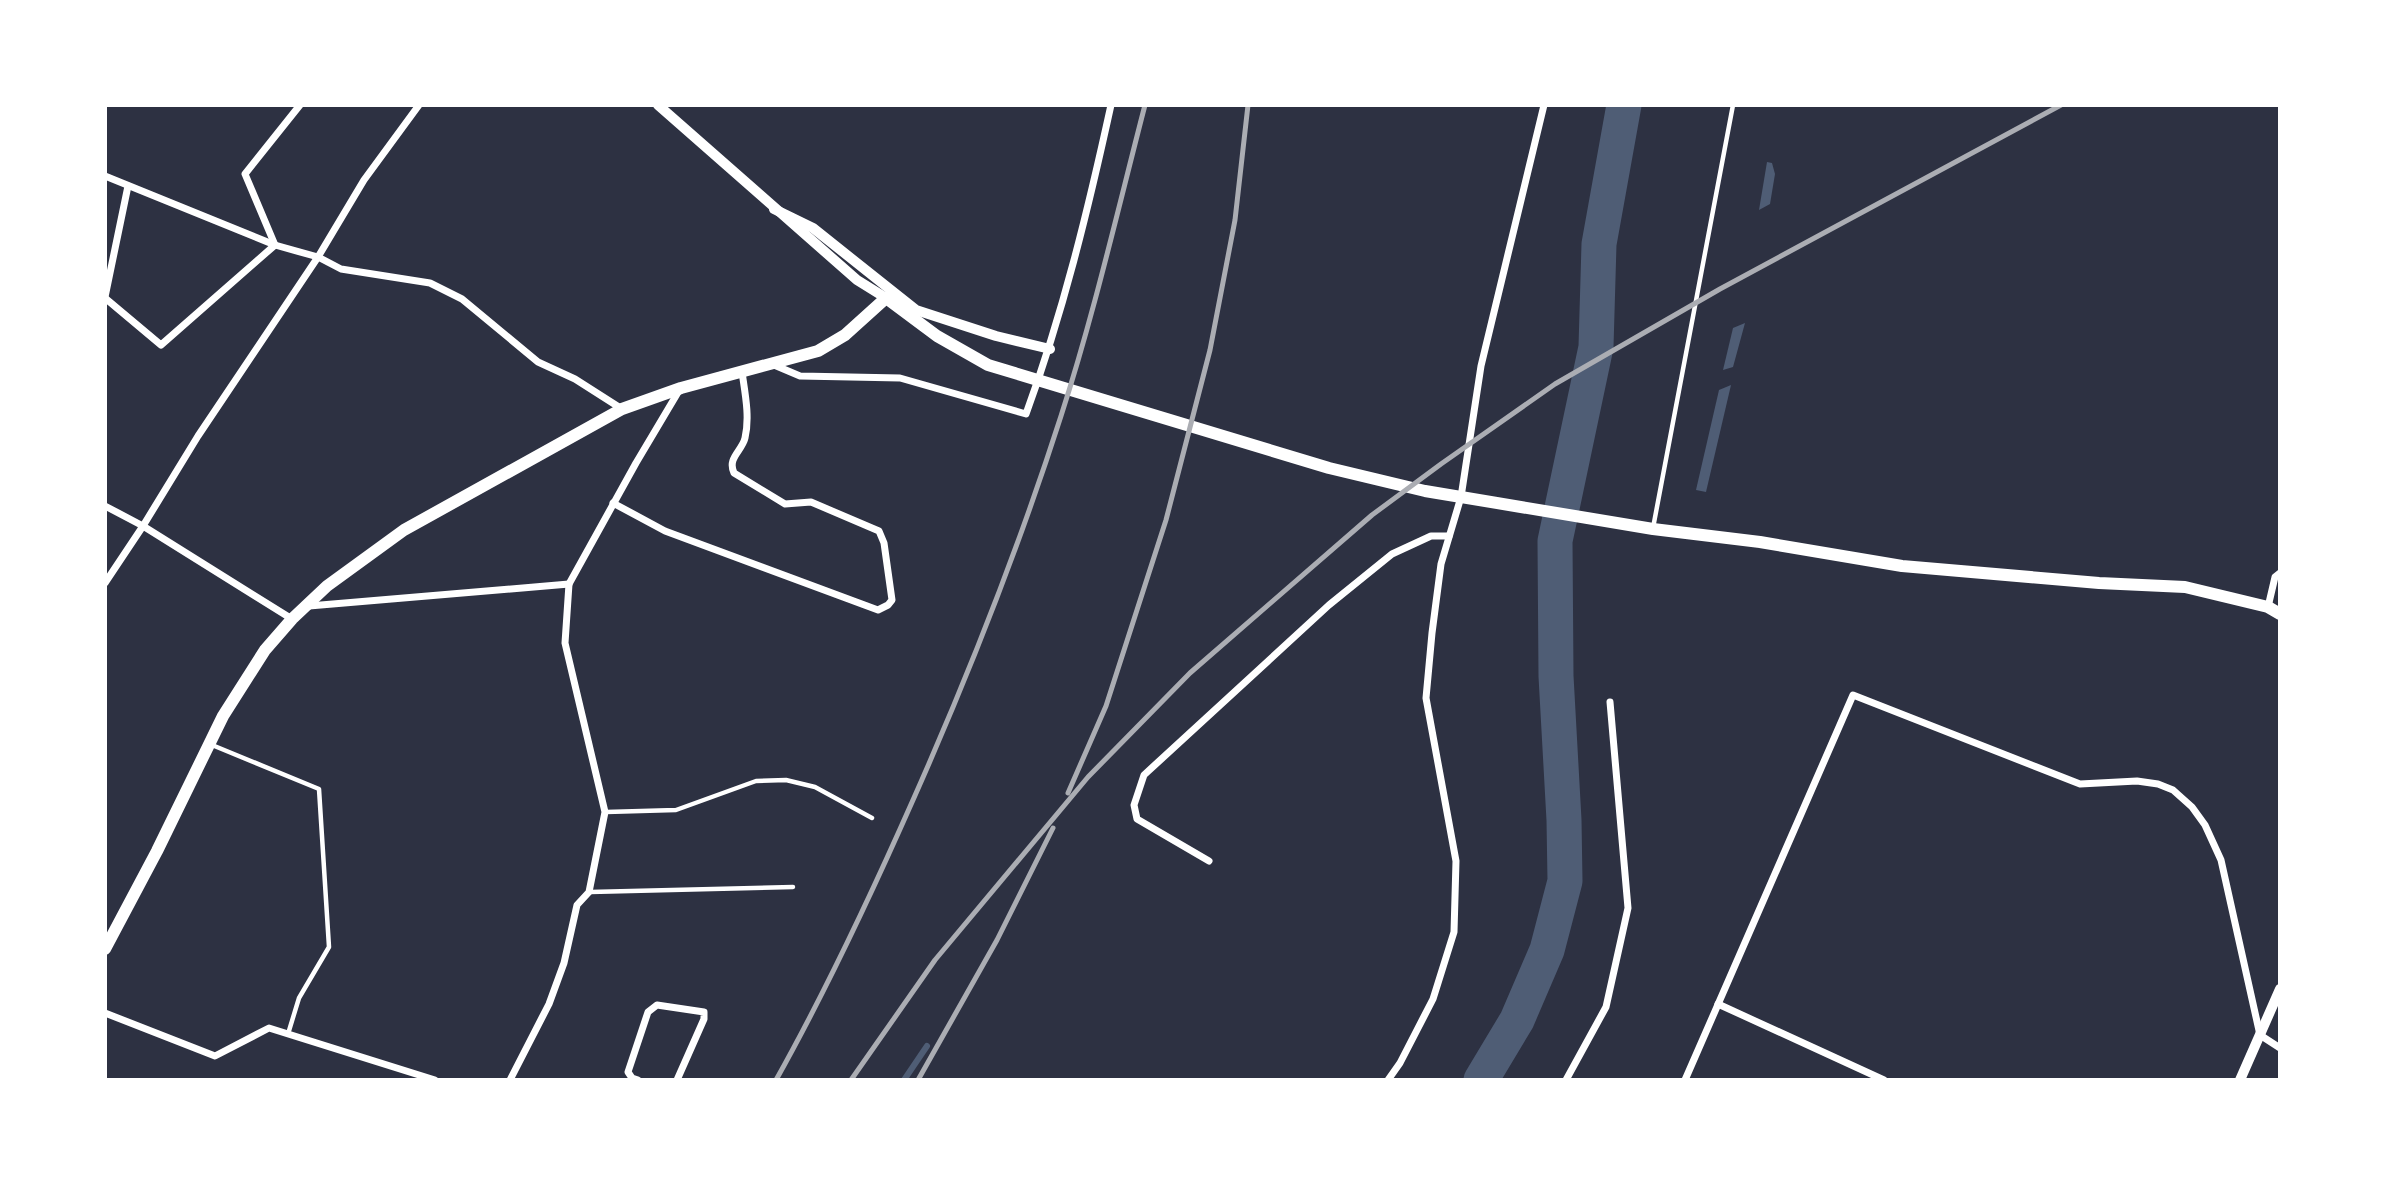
<svg xmlns="http://www.w3.org/2000/svg" width="2385" height="1185" font-family="'Times New Roman',serif">
  <style>
    .water { fill: #4f5d75 }
    .lines { fill: none; stroke-linecap: round; stroke-linejoin: round }
    .stream { stroke: #4f5d75; stroke-width: 6 }
    .river { stroke: #4f5d75; stroke-width: 35 }
    .service { stroke: #fff; stroke-width: 4.5 }
    .minor { stroke: #fff; stroke-width: 7 }
    .tertiary { stroke: #fff; stroke-width: 10 }
    .primary { stroke: #fff; stroke-width: 12 }
    .rail { stroke: #abadb3; stroke-width: 5 }
  </style>
  <rect width="100%" height="100%" fill="#2d3142"/>
  <!-- water -->
  <g class="water">
    <path d="M1767,162L1772,163L1775,174L1770,204L1759,210Z"/>
    <path d="M1745,323L1733,367L1723,370L1733,328Z"/>
    <path d="M1731,385L1706,492L1696,490L1719,390Z"/>
  </g>
  <g class="lines">
    <!-- stream -->
    <path class="stream" d="M904,1080L927,1046"/>
    <!-- river -->
    <path class="river" d="M1481,1080L1517,1020L1547,950L1565,881L1564,820L1556,676L1555,541L1596,347L1599,244L1624,105"/>
    <!-- service -->
    <g class="service">
      <path d="M1653,528L1733,105"/>
      <path d="M212,745L319,789L329,947L299,998L288,1034"/>
      <path d="M606,812L676,810L756,781L786,780L815,787L872,818"/>
      <path d="M590,892L793,887"/>
    </g>
    <!-- minor -->
    <g class="minor">
      <path d="M105,176L275,245L318,257L341,269L430,283L462,299L538,362L575,379L622,409"/>
      <path d="M105,297L128,186"/>
      <path d="M105,298L161,345L275,245L245,174L300,105"/>
      <path d="M774,365L800,376L900,378L1026,414C1063,313 1088,210 1111,105"/>
      <path d="M613,503L665,531L878,610L888,605L892,600L884,543L879,531L811,502L785,504L734,473C727,458 742,451 745,438C750,417 745,393 742,372"/>
      <path d="M105,506L143,526L292,619"/>
      <path d="M105,583L143,526L198,436L318,257L364,180L419,105"/>
      <path d="M309,606L569,584"/>
      <path d="M2268,607L2275,577L2280,573"/>
      <path d="M1209,861L1137,819L1134,805L1144,775L1329,605L1392,554L1431,536H1449"/>
      <path d="M1718,1004L1884,1080"/>
      <path d="M105,1013L215,1056L269,1028L435,1080"/>
      <path d="M510,1080L549,1004L564,963L577,905L589,892L605,812L565,643L569,584L636,463L680,389"/>
      <path d="M638,1080L632,1078L628,1072L648,1012L657,1005L704,1012V1019L677,1080"/>
      <path d="M1388,1080L1400,1063L1433,999L1454,932L1456,861L1426,698L1432,633L1441,564L1461,497L1481,366L1544,105"/>
      <path d="M1566,1080L1606,1007L1628,908L1610,702"/>
      <path d="M1685,1080L1853,695L2080,784L2137,781L2158,784L2173,790L2192,807L2205,825L2221,860L2260,1035L2280,1048"/>
    </g>
    <!-- tertiary -->
    <g class="tertiary">
      <path d="M658,105L857,280L886,298"/>
      <path d="M774,209L813,228L916,310L996,336L1050,349"/>
      <path d="M2240,1080L2280,989"/>
    </g>
    <!-- primary -->
    <path class="primary" d="M105,949L157,851L223,716L265,650L292,619L327,586L404,530L622,409L681,388L818,351L845,335L886,298L937,336L988,365L1329,468L1425,491L1653,529L1760,542L1902,566L2099,583L2185,587L2268,607L2280,614"/>
    <!-- rail -->
    <g class="rail">
      <path d="M1068,793L1106,706L1166,520L1210,350L1235,220L1248,105"/>
      <path d="M776,1080C827,989 871,895 913,800C969,674 1019,547 1061,416C1094,314 1118,209 1145,105"/>
      <path d="M851,1080L935,960L1088,777L1190,673L1372,515L1441,464L1555,384L1720,289L2061,105"/>
      <path d="M918,1080L997,940L1053,828"/>
    </g>
  </g>
  <!-- border -->
  <rect width="2385" height="1185" fill="none" stroke="#ffffff" stroke-width="214"/>
</svg>
